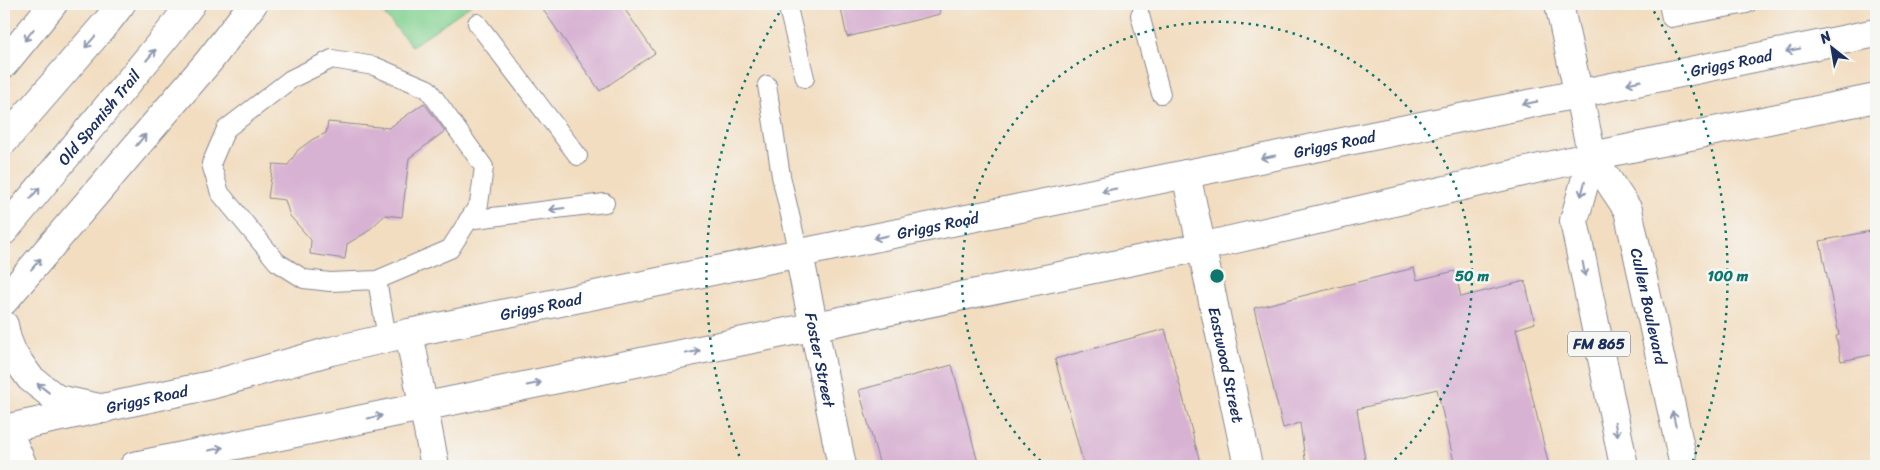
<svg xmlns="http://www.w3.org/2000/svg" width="1880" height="470" font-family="Sriracha,sans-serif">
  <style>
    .green { fill: #83d291; stroke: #4f8078 }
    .building { fill: #d8b2d3 }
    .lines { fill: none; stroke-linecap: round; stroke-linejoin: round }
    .lane-casing { stroke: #86868f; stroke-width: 20 }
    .street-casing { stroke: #86868f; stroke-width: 30 }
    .secondary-casing { stroke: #86868f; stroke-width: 30 }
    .primary-casing { stroke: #86868f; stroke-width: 30 }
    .lane { stroke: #fff; stroke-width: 18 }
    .street { stroke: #fff; stroke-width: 28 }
    .secondary { stroke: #fff; stroke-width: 28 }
    .primary { stroke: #fff; stroke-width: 28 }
    .oneway { stroke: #8d97ae }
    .ring { fill: none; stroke: #0f766e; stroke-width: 2.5; stroke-dasharray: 2.5 5 }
    .labels { text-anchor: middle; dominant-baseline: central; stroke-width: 5; stroke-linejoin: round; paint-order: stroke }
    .shield { fill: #f6f6f2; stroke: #5d6b8a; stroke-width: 1 }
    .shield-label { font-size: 15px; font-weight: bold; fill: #1b2f5e }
    .street-label { font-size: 16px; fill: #1b2f5e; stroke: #f6f6f2 }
    .centre { fill: #0f766e; stroke: #f6f6f2; stroke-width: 2.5 }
    .ring-label { font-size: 15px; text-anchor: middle; font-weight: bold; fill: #0f766e; stroke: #f6f6f2; stroke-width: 5; stroke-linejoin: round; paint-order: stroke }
  </style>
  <rect width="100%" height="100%" fill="#f6f6f2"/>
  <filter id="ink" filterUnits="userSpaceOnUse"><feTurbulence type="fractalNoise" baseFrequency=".02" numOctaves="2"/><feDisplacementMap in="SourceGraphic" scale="10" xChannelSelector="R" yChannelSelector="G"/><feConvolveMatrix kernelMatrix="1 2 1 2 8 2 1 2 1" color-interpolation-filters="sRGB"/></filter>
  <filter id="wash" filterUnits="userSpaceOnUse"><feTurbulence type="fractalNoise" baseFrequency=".0096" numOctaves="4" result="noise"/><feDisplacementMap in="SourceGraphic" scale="20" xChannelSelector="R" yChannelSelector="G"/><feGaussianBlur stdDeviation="1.12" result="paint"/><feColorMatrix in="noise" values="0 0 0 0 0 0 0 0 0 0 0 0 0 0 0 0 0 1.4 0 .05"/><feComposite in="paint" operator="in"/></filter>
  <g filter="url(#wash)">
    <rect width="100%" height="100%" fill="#f2ddc0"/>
    <!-- green -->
    <path class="green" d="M375,4H472L412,46Z"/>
    <g id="blocks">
      <!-- building -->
      <g class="building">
        <path d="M539,4H621L655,53L600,91Z"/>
        <path d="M840,4H939L940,14L847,37Z"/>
        <path d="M424,103L445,131L409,158L402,217L385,215L367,232L347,244L345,259L310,254L311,240L290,216L285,200L268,198L273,164L288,165L298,150L313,139L326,133L328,122L389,128Z"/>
        <path d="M1876,230V354L1841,361L1836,336L1839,335L1820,241Z"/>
        <path d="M1414,268L1417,280L1455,271L1461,297L1525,281L1535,323L1516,329L1549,466H1455L1437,389L1357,409L1366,466H1306L1300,423L1283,428L1254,308Z"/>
        <path d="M1165,329L1201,466H1084L1055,359Z"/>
        <path d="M952,365L979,466H880L859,390Z"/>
      </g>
    </g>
  </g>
  <g filter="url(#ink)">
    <use href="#blocks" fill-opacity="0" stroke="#86868f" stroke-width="1"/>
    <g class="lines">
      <!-- lane casing -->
      <g class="lane-casing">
        <g id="lane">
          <path d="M787,4L805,78"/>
          <path d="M1668,4L1671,18L1747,4"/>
          <path d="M1140,15L1161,94"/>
          <path d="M477,23L578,156"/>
          <path d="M767,85L781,176L799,254"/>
          <path d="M468,220L605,203"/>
          <path d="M377,280L330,282L304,279L277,262L220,193L211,164L226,129L291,79L332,59L374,66L428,89L484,167L479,204L450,249L377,280L387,338"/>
        </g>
      </g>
      <!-- street casing -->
      <g class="street-casing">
        <g id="street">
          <path id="s1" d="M1186,174L1248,466"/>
          <path id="s2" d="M799,254L842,466"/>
          <path d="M409,333L435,466"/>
          <path d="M7,429L23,466"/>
        </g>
      </g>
      <!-- secondary casing -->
      <g class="secondary-casing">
        <g id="secondary">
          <path id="s3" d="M4,429L211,385L331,351L409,333L1876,33"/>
          <path d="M134,466L1201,247L1592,156L1876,98"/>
        </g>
      </g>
      <!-- primary casing -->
      <g class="primary-casing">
        <g id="primary">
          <path id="s4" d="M1559,4L1592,156L1628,210L1684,466"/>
          <path d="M4,64L53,4"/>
          <path d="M4,141L107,22L121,4"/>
          <path d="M1592,156L1574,221L1624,466"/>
          <path id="s5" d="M4,231L169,33L191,4"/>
          <path d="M4,301L209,61L253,4"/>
          <path d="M4,325L7,339L13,354L30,378L57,399L104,409"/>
        </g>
      </g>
      <!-- lane -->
      <use href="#lane" class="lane"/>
      <!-- street -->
      <use href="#street" class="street"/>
      <!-- secondary -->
      <use href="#secondary" class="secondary"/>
      <!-- primary -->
      <use href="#primary" class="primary"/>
    </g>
    <!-- one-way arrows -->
    <defs><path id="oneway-shaft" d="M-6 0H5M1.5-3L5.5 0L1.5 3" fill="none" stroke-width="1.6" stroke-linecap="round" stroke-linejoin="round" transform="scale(1.25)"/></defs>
    <g class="oneway">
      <use href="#oneway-shaft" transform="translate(29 35) rotate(128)"/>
      <use href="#oneway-shaft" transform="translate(90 42) rotate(131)"/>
      <use href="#oneway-shaft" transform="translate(1793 50) rotate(169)"/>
      <use href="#oneway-shaft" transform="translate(151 55) rotate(-50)"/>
      <use href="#oneway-shaft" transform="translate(1634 82) rotate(169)"/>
      <use href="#oneway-shaft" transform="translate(1530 103) rotate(169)"/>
      <use href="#oneway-shaft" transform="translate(141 140) rotate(-50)"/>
      <use href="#oneway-shaft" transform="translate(1268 157) rotate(168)"/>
      <use href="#oneway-shaft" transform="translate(1583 189) rotate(105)"/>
      <use href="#oneway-shaft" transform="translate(1109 190) rotate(168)"/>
      <use href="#oneway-shaft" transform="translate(35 193) rotate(-50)"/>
      <use href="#oneway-shaft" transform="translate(557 209) rotate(173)"/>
      <use href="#oneway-shaft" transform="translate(881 237) rotate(168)"/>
      <use href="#oneway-shaft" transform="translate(36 264) rotate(-49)"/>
      <use href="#oneway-shaft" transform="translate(1584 269) rotate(79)"/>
      <use href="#oneway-shaft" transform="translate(693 352) rotate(-11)"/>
      <use href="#oneway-shaft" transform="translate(534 384) rotate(-11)"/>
      <use href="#oneway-shaft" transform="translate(43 388) rotate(-142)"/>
      <use href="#oneway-shaft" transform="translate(375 417) rotate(-12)"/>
      <use href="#oneway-shaft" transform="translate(1674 419) rotate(-103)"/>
      <use href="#oneway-shaft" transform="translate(1616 429) rotate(79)"/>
      <use href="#oneway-shaft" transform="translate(216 449) rotate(-12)"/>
    </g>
  </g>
  <!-- distance rings -->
  <g class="ring">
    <path d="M1046 466A255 255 0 1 1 1388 466"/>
    <path d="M742 463A511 511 0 0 1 784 5M1650 5A511 511 0 0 1 1692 463"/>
  </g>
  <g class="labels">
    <!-- shield labels -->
    <rect class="shield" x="1568" y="331.5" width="62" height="25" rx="4"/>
    <g class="shield-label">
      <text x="1599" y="344">FM 865</text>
    </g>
    <!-- street labels -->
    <g class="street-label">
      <text stroke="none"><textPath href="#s3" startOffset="1766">Griggs Road</textPath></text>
      <text stroke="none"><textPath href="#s5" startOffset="148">Old Spanish Trail</textPath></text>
      <text stroke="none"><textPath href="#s3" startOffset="1361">Griggs Road</textPath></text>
      <text stroke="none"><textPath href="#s3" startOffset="956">Griggs Road</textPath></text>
      <text stroke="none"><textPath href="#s3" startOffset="551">Griggs Road</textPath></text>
      <text stroke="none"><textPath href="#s4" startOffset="319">Cullen Boulevard</textPath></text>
      <text stroke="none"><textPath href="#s2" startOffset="108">Foster Street</textPath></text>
      <text stroke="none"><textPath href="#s1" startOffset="195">Eastwood Street</textPath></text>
      <text stroke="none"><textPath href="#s3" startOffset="146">Griggs Road</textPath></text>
    </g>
  </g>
  <circle cx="1217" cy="276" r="8" class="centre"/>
  <g class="ring-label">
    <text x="1472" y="281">50 m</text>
    <text x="1728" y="281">100 m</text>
  </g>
  <!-- margin -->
  <rect width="1880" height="470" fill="none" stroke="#f6f6f2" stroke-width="20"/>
  <!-- north arrow -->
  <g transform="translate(1832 48) rotate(329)" stroke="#f6f6f2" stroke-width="4" paint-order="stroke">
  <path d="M0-4L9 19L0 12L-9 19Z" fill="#1b2f5e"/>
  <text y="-8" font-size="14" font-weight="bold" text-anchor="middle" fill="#1b2f5e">N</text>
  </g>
</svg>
